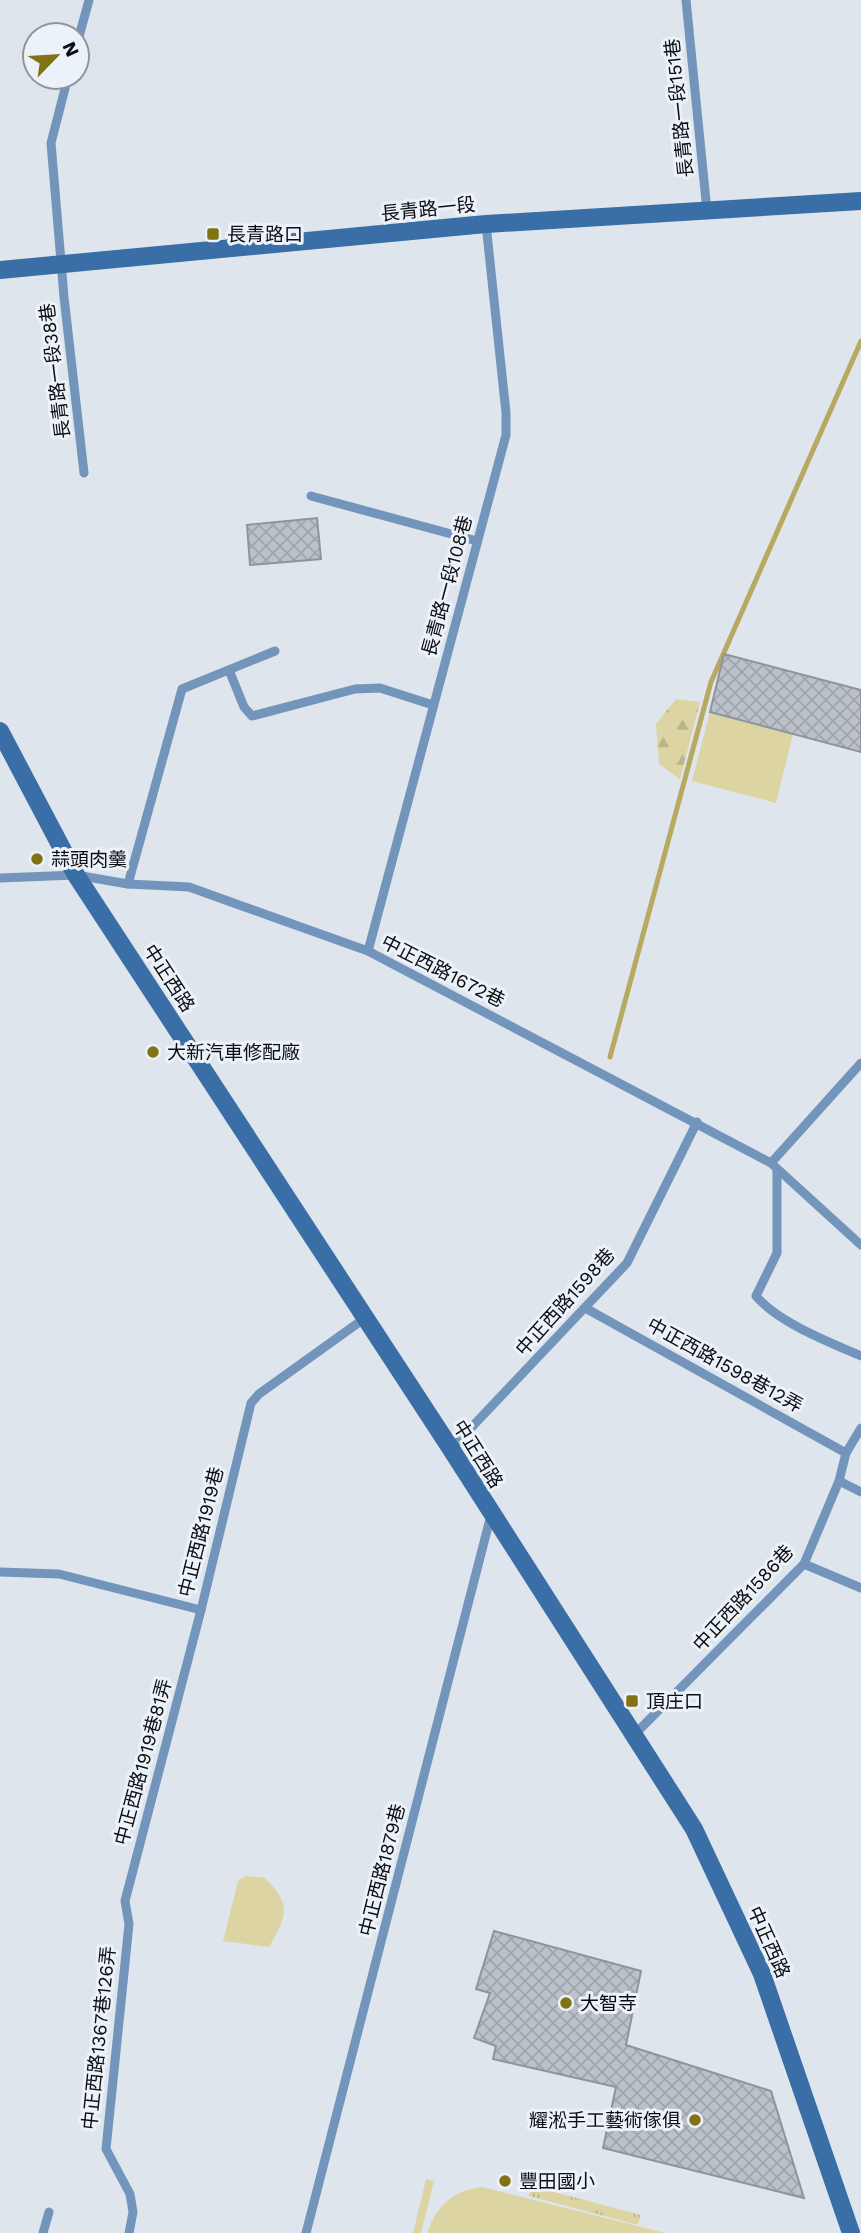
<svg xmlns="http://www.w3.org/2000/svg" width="861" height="2233" font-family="'Work Sans','Noto Sans TC',sans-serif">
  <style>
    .grass { fill: #dcd4a2 }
    .forest { fill: url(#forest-firs) }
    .park { fill: url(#park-tufts) }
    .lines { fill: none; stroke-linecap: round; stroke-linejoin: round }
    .stream { stroke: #b6aa61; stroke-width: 5 }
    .building { fill: url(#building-cross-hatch); stroke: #8e949b; stroke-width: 2 }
    .lane { stroke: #7395bc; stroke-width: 9 }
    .secondary { stroke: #3a6ea6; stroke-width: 18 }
    .poi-dot { fill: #817314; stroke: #ecf2fa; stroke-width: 2.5 }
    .labels { text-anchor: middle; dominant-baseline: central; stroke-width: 6; stroke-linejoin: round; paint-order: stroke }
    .street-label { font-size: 19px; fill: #0b0d10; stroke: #ecf2fa }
    .poi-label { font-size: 19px; fill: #0b0d10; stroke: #ecf2fa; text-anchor: start }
  </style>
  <defs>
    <pattern id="forest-firs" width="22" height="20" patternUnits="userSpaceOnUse" patternTransform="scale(1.75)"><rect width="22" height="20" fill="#dcd4a2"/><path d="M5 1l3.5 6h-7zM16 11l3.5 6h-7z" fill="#bbb58a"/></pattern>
    <pattern id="park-tufts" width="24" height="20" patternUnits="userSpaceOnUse" patternTransform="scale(1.75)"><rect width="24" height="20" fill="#dcd4a2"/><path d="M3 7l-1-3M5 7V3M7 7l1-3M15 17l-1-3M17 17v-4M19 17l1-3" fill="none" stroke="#bbb58a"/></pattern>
    <pattern id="building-cross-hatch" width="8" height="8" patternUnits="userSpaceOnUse" patternTransform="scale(1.75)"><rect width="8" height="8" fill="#bbc1c8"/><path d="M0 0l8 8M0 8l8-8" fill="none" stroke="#9fa5ab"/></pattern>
  </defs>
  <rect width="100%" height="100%" fill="#dfe5ec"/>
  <!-- grass -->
  <g class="grass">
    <path d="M710,712L793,734L776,803L692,781Z"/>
    <path d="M246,1876L265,1878C292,1905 287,1915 269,1947L223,1941L238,1881Z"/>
    <path d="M426,2179L434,2181L421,2233H413Z"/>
    <path d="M482,2187L665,2233H427C437,2205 452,2191 482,2187Z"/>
  </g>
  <!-- forest -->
  <path class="forest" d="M676,699L700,702L680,779L659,764L656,724Z"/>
  <!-- park -->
  <path class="park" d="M532,2186L641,2215L638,2225L529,2196Z"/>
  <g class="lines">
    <!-- stream -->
    <path class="stream" d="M610,1057L711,682L861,341"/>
  </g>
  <!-- building -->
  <g class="building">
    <path d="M317,518L321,559L250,565L247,525Z"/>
    <path d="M724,654L861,690V752L710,712Z"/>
    <path d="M494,1931L641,1971L626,2045L771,2091L804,2198L603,2148L616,2087L493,2059L496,2046L474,2038L490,1993L476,1989Z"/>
  </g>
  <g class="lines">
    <!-- lane -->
    <g class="lane">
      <path d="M686,0L707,211"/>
      <path d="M77,44L89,0"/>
      <path d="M68,77L51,143L64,297L84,473"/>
      <path d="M311,496L477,541"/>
      <path d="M229,670L244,707L252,716L355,689L380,688L433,705"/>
      <path d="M0,878L76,875L128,884L189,887L368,951L771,1163L861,1245"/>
      <path d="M128,884L182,689L275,651"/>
      <path d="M368,951L506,435V413L486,224"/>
      <path d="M771,1163L861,1063"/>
      <path d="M777,1169V1253L756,1296C779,1323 829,1342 861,1356"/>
      <path d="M587,1309L846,1453"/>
      <path d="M451,1449L627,1263L697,1122"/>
      <path d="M839,1481L861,1492"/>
      <path d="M804,1564L861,1588"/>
      <path d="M0,1572L59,1574L201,1610L251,1403L259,1394L365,1318"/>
      <path d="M635,1734L804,1564L839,1481L846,1453L861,1428"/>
      <path d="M43,2233L49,2212"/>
      <path d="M129,2233L133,2212L130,2194L106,2149L129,1924L125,1901L201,1610"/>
      <path d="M306,2233L491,1515"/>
    </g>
    <!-- secondary -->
    <g class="secondary">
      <path d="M0,270L486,224L861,201"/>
      <path d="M0,731L76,875L451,1449L694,1829L762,1974L851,2233"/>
    </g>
  </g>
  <!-- markers -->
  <g class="poi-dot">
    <rect x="206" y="227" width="14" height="14" rx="3.5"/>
    <circle cx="37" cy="859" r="7"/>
    <circle cx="153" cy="1052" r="7"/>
    <rect x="625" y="1694" width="14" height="14" rx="3.5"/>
    <circle cx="566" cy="2003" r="7"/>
    <circle cx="695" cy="2120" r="7"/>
    <circle cx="505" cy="2181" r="7"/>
  </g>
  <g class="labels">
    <!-- street labels -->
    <g class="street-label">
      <text transform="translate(679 108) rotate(-96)">長青路一段151巷</text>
      <text transform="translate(428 209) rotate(-6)">長青路一段</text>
      <text transform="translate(55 371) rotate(-97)">長青路一段38巷</text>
      <text transform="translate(447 586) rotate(-75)">長青路一段108巷</text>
      <text transform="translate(443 971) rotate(27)">中正西路1672巷</text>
      <text transform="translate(169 978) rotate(57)">中正西路</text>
      <text transform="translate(565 1302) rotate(-48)">中正西路1598巷</text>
      <text transform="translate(725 1365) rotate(29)">中正西路1598巷12弄</text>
      <text transform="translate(478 1454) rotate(58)">中正西路</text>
      <text transform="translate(201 1532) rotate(-76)">中正西路1919巷</text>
      <text transform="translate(743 1598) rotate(-47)">中正西路1586巷</text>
      <text transform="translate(143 1762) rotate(-75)">中正西路1919巷81弄</text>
      <text transform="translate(382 1870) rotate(-76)">中正西路1879巷</text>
      <text transform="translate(769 1942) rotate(66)">中正西路</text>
      <text transform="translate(99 2038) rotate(-84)">中正西路1367巷126弄</text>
    </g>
    <!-- poi labels -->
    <g class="poi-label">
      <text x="227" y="234">長青路口</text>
      <text x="51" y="859">蒜頭肉羹</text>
      <text x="167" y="1052">大新汽車修配廠</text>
      <text x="646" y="1701">頂庄口</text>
      <text x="580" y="2003">大智寺</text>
      <text x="681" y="2120" text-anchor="end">耀淞手工藝術傢俱</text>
      <text x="519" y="2181">豐田國小</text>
    </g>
  </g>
  <!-- north arrow -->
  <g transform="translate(56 56) rotate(65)"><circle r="33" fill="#ecf2fa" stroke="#92969c" stroke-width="2"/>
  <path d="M0-5L12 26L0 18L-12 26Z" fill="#817314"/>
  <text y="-10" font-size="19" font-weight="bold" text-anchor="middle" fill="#0b0d10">N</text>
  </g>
</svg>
